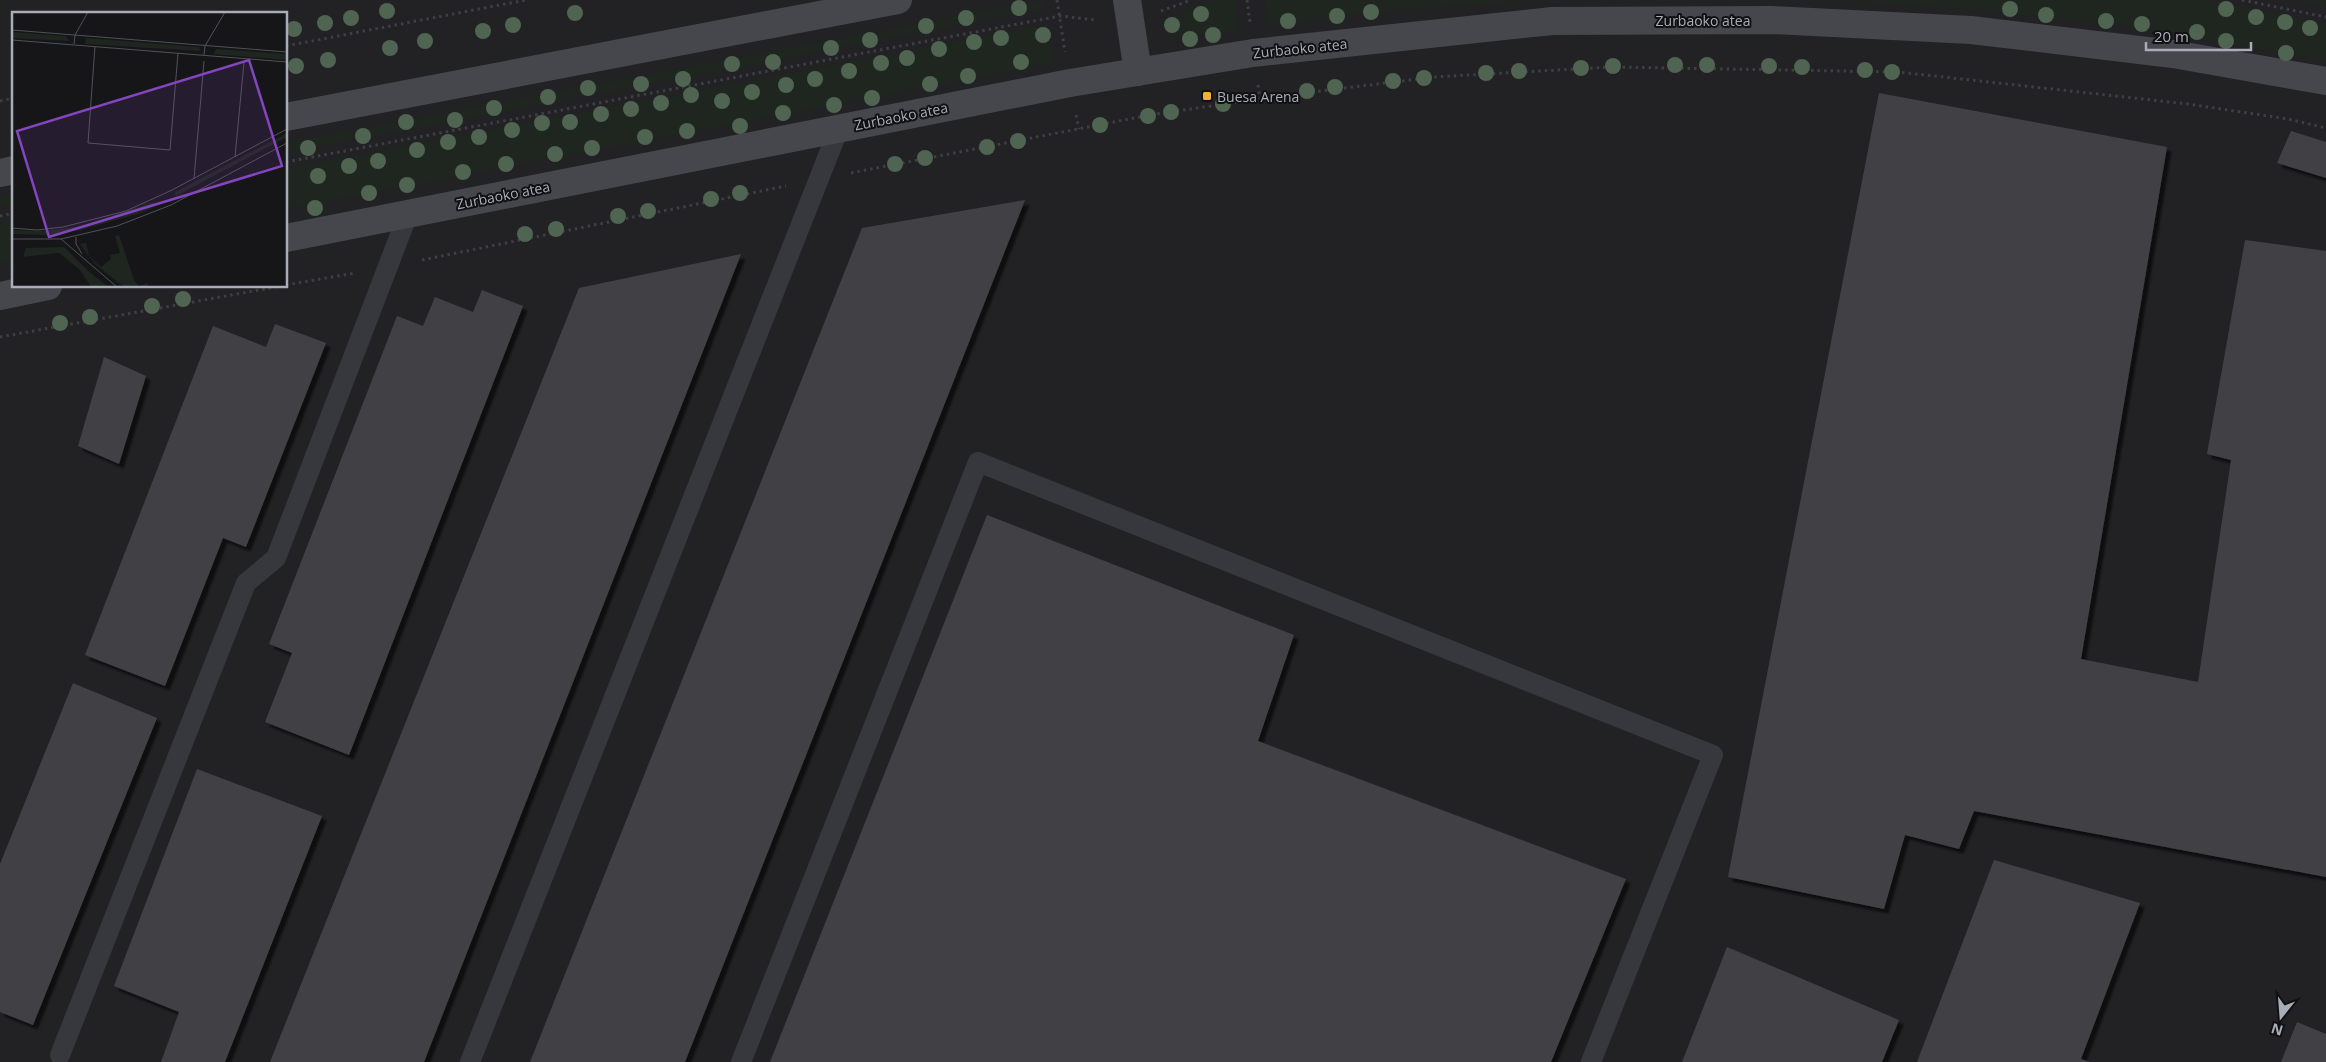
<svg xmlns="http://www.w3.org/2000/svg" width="2326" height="1062" font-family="'Open Sans',sans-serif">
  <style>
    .built { fill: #222225; fill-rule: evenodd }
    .green { fill: #1e261f }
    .building { fill: #404145; filter: url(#shadow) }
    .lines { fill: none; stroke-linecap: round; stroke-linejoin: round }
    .path { stroke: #3d3f44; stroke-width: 3; stroke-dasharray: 2.5 4; stroke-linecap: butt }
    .lane { stroke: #37383d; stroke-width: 20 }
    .secondary { stroke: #45474d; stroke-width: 28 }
    .tree { fill: #506452 }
    .poi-dot { fill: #f2b134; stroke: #111113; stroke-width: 2 }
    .labels { text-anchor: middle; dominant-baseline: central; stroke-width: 4; stroke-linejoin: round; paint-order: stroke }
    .street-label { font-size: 14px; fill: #a8adb8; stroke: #111113 }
    .poi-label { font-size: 14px; fill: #a8adb8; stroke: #111113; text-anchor: start }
    .inset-road { fill: none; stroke: #505258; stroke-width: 1 }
    .view { fill: #8446be; fill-opacity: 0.15; stroke: #8446be; stroke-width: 2.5 }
    .inset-edge { fill: none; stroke: #a8adb8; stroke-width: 2.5 }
  </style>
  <defs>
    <filter id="shadow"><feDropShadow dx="4.5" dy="4.5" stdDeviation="1" flood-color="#0009"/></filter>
  </defs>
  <rect width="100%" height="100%" fill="#161618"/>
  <!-- built -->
  <path class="built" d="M0,0H2326V1062H0ZM14,14H286V286H14Z"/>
  <!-- green -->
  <g class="green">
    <path d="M1043,0L1045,9L286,153V143Z"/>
    <path d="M1215,0H1235L1239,31L1185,38L1175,35L1162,21Z"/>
    <path d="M1265,0H1544L1379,11L1267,27Z"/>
    <path d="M1839,0H2208L2326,24V61L2118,25L1989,11Z"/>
    <path d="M2291,0H2325L2326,8Z"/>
    <path d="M1048,24L1054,63L286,209V169Z"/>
    <path d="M14,195V204L0,207V198Z"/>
    <path d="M14,220V261L0,264V223Z"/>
  </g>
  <!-- building -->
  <g class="building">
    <path d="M1879,93L2167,147L2081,659L2198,682L2231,460L2207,454L2245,240L2326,251V877L1974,811L1959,849L1905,835L1884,909L1728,877Z"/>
    <path d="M2291,131L2326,142V178L2277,163Z"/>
    <path d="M1025,200L685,1062H530L862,228Z"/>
    <path d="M741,254L424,1062H270L579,288Z"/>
    <path d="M482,290L523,306L349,755L265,722L292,653L269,644L397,316L423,326L435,297L473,312Z"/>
    <path d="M275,324L326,343L246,547L223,538L165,686L85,655L213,326L266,347Z"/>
    <path d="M104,357L146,376L119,464L78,446Z"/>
    <path d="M987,515L1294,635L1258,741L1626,879L1551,1062H770Z"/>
    <path d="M73,683L157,718L33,1025L0,1012V864Z"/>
    <path d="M197,769L322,816L225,1062H161L179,1012L114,986Z"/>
    <path d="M1994,860L2140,903L2081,1059L2090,1062H1917Z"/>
    <path d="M1727,947L1899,1020L1882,1062H1682Z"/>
    <path d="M2297,1022L2326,1034V1062H2281Z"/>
  </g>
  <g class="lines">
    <!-- path -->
    <g class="path">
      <path d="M1057,0L1065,52"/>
      <path d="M1247,0L1250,22"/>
      <path d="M2242,0L2326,17"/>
      <path d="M1161,11L1191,0"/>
      <path d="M286,46L526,0"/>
      <path d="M1258,85L1260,99"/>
      <path d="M0,101L14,98"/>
      <path d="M1076,115L1079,129"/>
      <path d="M286,162L1060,16L1097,20"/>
      <path d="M851,173L1155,114L1297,94L1434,77L1611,67L1898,72L2188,104L2288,119L2326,128"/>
      <path d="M0,216L14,213"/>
      <path d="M422,260L786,186"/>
      <path d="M286,285L355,273"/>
      <path d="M0,337L281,286"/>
    </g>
    <!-- lane -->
    <g class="lane">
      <path d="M60,1055L246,583L276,558L408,214"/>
      <path d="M470,1062L839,128"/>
      <path d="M741,1062L978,462L1713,755L1591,1062"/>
    </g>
    <!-- secondary -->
    <g class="secondary">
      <path d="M1127,0L1138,72"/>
      <path d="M286,117L898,0"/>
      <path d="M0,173L14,170"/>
      <path d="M286,238L1070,83L1253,53L1552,21L1772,20L1971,30L2173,54L2326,81"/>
      <path d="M0,296L48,286"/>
    </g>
  </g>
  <!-- trees -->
  <g class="tree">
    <circle cx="1019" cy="8" r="8"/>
    <circle cx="2010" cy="9" r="8"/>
    <circle cx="2226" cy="9" r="8"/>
    <circle cx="387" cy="11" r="8"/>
    <circle cx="1371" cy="12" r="8"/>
    <circle cx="575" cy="13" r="8"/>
    <circle cx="1201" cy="14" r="8"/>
    <circle cx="2046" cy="15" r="8"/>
    <circle cx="1337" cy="16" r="8"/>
    <circle cx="2256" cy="17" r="8"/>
    <circle cx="351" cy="18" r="8"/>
    <circle cx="966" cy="18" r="8"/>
    <circle cx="1288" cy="21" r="8"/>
    <circle cx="2106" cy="21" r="8"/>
    <circle cx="2285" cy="22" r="8"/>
    <circle cx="325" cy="23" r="8"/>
    <circle cx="2142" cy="24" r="8"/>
    <circle cx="513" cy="25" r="8"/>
    <circle cx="1172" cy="25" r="8"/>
    <circle cx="926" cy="26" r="8"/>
    <circle cx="2310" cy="28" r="8"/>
    <circle cx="294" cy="29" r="8"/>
    <circle cx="483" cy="31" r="8"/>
    <circle cx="2197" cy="32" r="8"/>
    <circle cx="1043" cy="35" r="8"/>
    <circle cx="1213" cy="35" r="8"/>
    <circle cx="1001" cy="38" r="8"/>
    <circle cx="1190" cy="39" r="8"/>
    <circle cx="870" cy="40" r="8"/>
    <circle cx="425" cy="41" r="8"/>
    <circle cx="2226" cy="41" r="8"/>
    <circle cx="974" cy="42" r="8"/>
    <circle cx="390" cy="48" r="8"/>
    <circle cx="831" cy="48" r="8"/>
    <circle cx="939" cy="49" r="8"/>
    <circle cx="2286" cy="53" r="8"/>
    <circle cx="907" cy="58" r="8"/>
    <circle cx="328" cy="60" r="8"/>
    <circle cx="773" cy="62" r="8"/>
    <circle cx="1021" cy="62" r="8"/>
    <circle cx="881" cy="63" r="8"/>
    <circle cx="732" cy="64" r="8"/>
    <circle cx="1675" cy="65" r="8"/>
    <circle cx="1707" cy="65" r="8"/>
    <circle cx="296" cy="66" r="8"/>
    <circle cx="1613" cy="66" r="8"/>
    <circle cx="1769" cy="66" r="8"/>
    <circle cx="1802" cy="67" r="8"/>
    <circle cx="1581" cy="68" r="8"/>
    <circle cx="1865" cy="70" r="8"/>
    <circle cx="849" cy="71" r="8"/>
    <circle cx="1519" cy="71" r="8"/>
    <circle cx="1892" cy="72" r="8"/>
    <circle cx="1486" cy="73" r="8"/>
    <circle cx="968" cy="76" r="8"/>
    <circle cx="1424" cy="78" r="8"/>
    <circle cx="683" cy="79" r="8"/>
    <circle cx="815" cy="79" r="8"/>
    <circle cx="1393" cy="81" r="8"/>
    <circle cx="641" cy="84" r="8"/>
    <circle cx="930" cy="84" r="8"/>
    <circle cx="786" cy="85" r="8"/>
    <circle cx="1335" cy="87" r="8"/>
    <circle cx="588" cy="88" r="8"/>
    <circle cx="1307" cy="91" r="8"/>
    <circle cx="752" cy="92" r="8"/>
    <circle cx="691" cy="95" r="8"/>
    <circle cx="548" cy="97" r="8"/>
    <circle cx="872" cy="98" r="8"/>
    <circle cx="722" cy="101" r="8"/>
    <circle cx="661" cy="103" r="8"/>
    <circle cx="1223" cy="104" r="8"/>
    <circle cx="834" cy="105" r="8"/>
    <circle cx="494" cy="108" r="8"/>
    <circle cx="631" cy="109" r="8"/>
    <circle cx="1171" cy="112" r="8"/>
    <circle cx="783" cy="113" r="8"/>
    <circle cx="601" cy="114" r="8"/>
    <circle cx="1148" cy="116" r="8"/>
    <circle cx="455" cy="120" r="8"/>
    <circle cx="406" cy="122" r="8"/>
    <circle cx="570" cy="122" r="8"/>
    <circle cx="542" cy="123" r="8"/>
    <circle cx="1100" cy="125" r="8"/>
    <circle cx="740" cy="126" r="8"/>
    <circle cx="512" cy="130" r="8"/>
    <circle cx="687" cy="131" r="8"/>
    <circle cx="363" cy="136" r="8"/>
    <circle cx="479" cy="137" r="8"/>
    <circle cx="645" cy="137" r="8"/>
    <circle cx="1018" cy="141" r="8"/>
    <circle cx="448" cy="142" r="8"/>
    <circle cx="987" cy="147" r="8"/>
    <circle cx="308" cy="148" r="8"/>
    <circle cx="592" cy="148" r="8"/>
    <circle cx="417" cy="150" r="8"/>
    <circle cx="555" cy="154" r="8"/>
    <circle cx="925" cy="158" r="8"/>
    <circle cx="378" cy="161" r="8"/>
    <circle cx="506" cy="164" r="8"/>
    <circle cx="895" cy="164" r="8"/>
    <circle cx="349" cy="166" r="8"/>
    <circle cx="463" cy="172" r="8"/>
    <circle cx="318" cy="176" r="8"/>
    <circle cx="407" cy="185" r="8"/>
    <circle cx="369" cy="193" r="8"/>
    <circle cx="740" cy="193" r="8"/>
    <circle cx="711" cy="199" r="8"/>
    <circle cx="315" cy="208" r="8"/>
    <circle cx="648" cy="211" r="8"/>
    <circle cx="618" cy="216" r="8"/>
    <circle cx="556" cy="229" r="8"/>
    <circle cx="525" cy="234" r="8"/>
    <circle cx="183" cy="299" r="8"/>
    <circle cx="152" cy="306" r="8"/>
    <circle cx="90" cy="317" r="8"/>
    <circle cx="60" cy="323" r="8"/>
  </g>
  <!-- markers -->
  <rect class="poi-dot" x="1202" y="91" width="10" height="10" rx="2.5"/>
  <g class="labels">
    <!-- street labels -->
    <g class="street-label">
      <text x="1703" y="20">Zurbaoko atea</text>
      <text transform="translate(1300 48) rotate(-6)">Zurbaoko atea</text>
      <text transform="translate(901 116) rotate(-11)">Zurbaoko atea</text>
      <text transform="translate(503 195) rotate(-11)">Zurbaoko atea</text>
    </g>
    <!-- poi labels -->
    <g class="poi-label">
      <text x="1217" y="96">Buesa Arena</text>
    </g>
  </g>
  <!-- overview -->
  <g transform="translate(12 12)">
    <rect width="275" height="275" fill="#161618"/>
    <path d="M0,20L54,24L57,29L0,26ZM74,26L187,35L188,39L73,32ZM204,37L275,42V48L201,42ZM275,121V125L164,184L163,180ZM142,190L144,194L129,201L68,218L37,223L0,222V218L32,219L71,214ZM107,223L122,268L127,274L136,271L135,275H112L83,252L68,232L74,231L77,244L89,255L99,247L98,243L108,241L103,224ZM52,235L74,257L96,275H79L68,258L47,241L11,245L14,236Z" fill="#1e261f"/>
    <path class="inset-road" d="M0,18L275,40M0,28L275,50M62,32L63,23L76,0M83,34L76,131L158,138L166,41M192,43L193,34L213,0M223,145L232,50M182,167L192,49M0,216L25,218L51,215L114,199L160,178L275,117M64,225V232L70,242M0,227H49L105,214L159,193L275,131M49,227L105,275"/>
    <path class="view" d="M237,48L270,154L37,225L5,119Z"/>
    <rect width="275" height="275" class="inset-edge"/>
  </g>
  <!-- north arrow -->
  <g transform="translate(2281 1017) rotate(197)" stroke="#111113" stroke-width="4" paint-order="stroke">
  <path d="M0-4L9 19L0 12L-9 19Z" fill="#a8adb8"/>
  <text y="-8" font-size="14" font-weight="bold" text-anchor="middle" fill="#a8adb8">N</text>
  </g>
  <!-- scale -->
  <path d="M2146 42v8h105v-8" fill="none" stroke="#a8adb8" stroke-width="2.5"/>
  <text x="2154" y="42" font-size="15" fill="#a8adb8" stroke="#111113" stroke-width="4" paint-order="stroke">20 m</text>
</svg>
